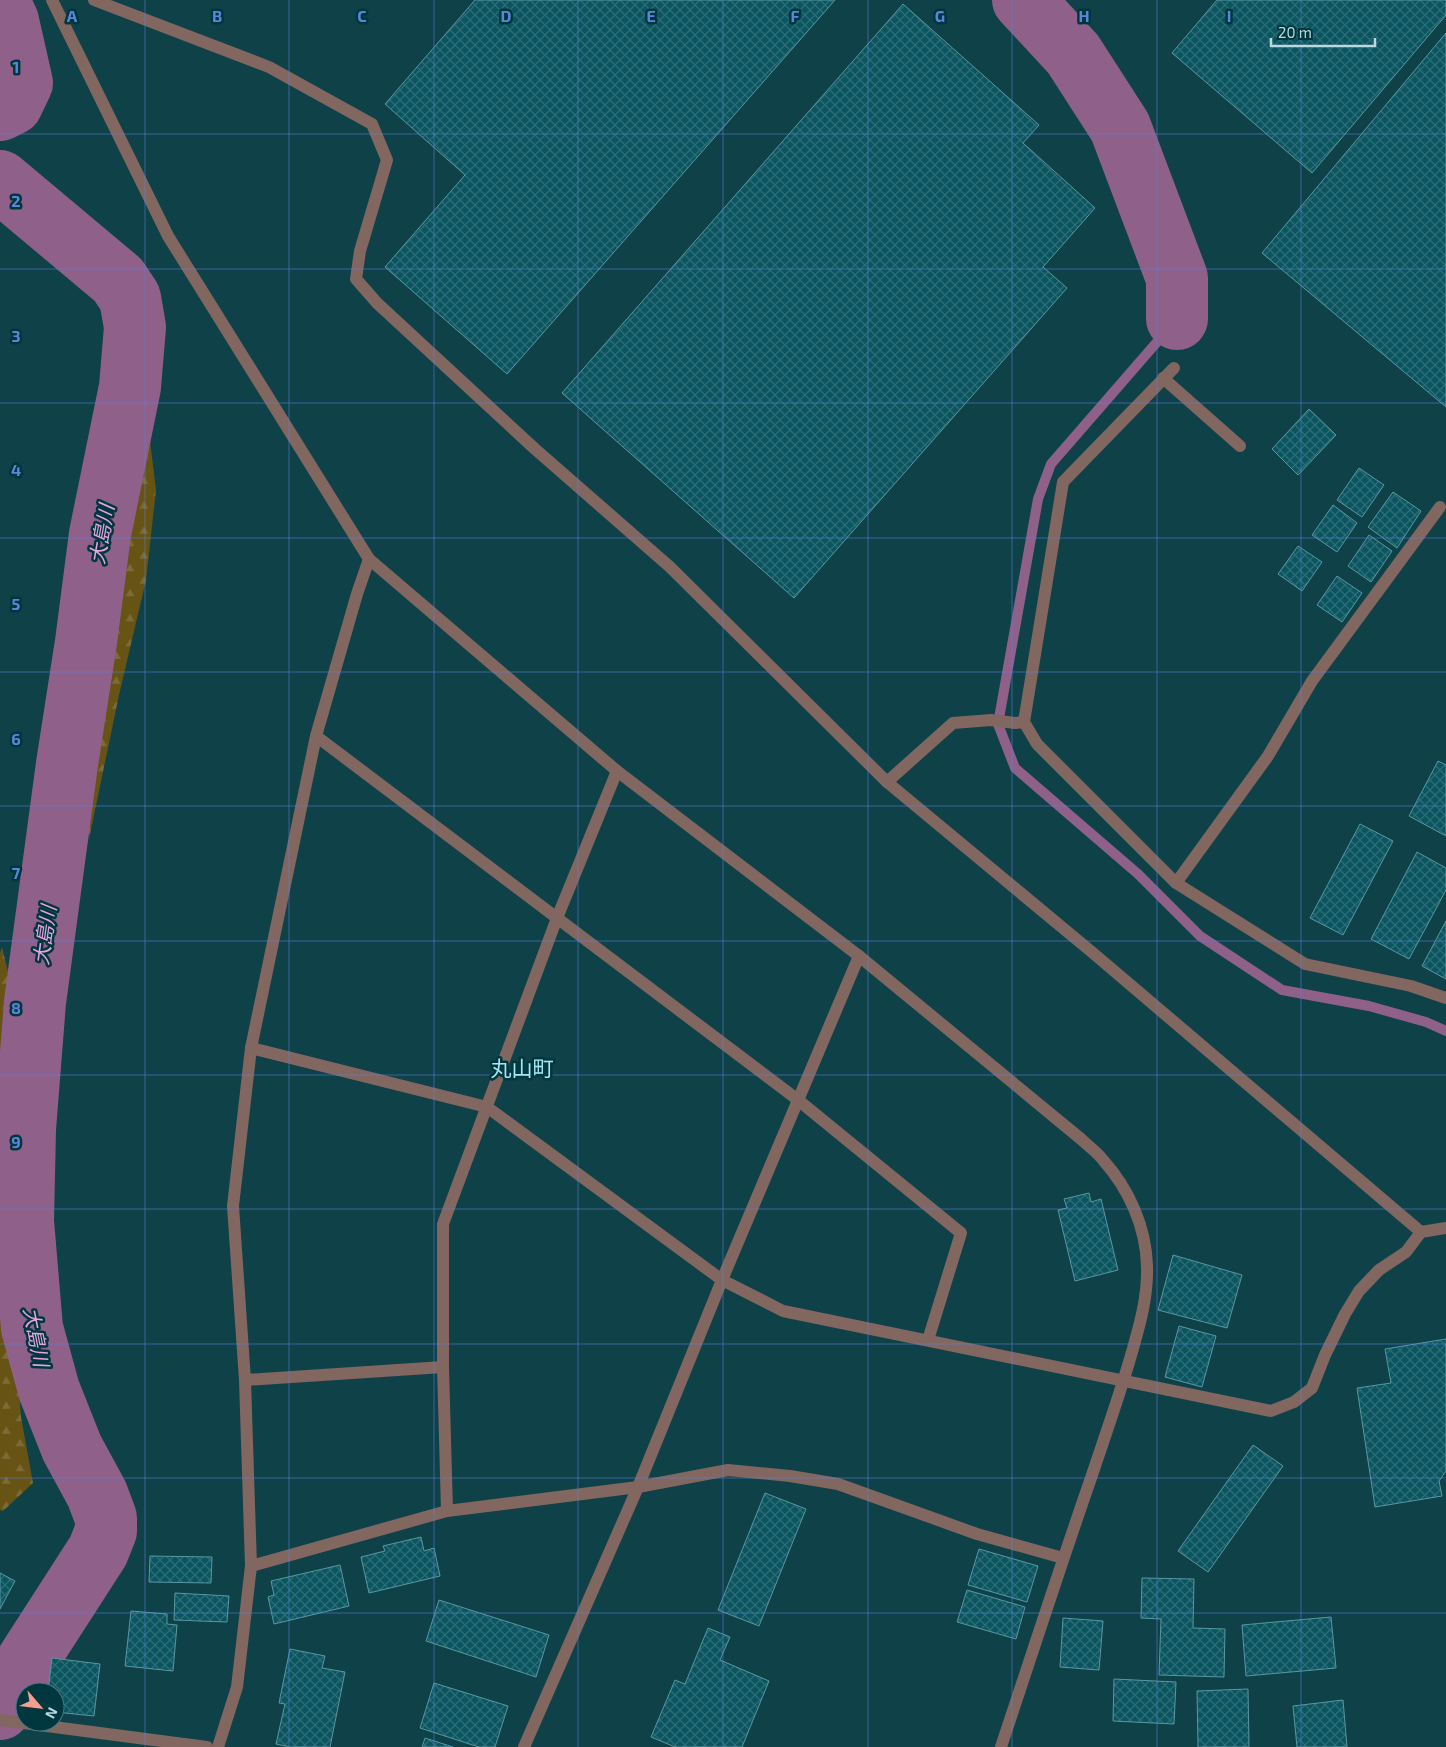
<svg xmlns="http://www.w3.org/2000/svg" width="1446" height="1747" font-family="'Exo 2','Noto Sans JP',sans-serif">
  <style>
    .forest { fill: url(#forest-firs) }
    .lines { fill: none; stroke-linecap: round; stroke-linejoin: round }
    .stream { stroke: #8f608a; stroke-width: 10 }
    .river { stroke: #8f608a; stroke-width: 62 }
    .building { fill: url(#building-cross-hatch); stroke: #5997a2 }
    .minor { stroke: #826660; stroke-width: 12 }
    .grid { fill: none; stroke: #5c85da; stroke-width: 1; stroke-opacity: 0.55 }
    .labels { text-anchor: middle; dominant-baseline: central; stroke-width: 5; stroke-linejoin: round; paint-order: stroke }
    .water-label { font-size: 20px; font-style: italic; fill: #e8a3e1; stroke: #00373f }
    .quarter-label { font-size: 21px; fill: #a6e6f2; stroke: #00373f }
    .grid-label { font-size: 16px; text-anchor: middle; font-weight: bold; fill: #5c85da; stroke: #00373f; stroke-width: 5; stroke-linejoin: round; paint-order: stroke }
  </style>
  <defs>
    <pattern id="forest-firs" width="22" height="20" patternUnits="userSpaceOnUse" patternTransform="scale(1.25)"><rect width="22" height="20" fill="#675314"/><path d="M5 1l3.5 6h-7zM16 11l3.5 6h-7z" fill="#7b6b36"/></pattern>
    <pattern id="building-cross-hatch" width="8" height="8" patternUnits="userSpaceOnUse" patternTransform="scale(1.25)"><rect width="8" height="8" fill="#0b5560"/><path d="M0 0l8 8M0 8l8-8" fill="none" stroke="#2c6d76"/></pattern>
  </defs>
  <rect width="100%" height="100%" fill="#0f4149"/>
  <!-- forest -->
  <g class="forest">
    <path d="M130,425L150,441L156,490L146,580L119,695L89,839L84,803L89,717L105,607L111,532L120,470Z"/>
    <path d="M2,947L16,1004L3,1169L21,1417L33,1483L3,1511L0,1510V953Z"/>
  </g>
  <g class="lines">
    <!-- stream -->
    <path class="stream" d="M1177,319L1051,464L1038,499L998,724L1015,768L1138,874L1200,936L1282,990L1369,1006L1426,1022L1446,1031"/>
    <!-- river -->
    <g class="river">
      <path d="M1023,0L1073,54L1120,127L1177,278V319"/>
      <path d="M0,4L8,21L22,83L12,104L0,110"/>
      <path d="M0,181L118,280L130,298L135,327L130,387L100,534L86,642L67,764L35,1002L25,1129L23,1221L32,1328L49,1390L72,1448L97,1494L106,1518V1531L98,1551L22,1669L0,1709"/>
    </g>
  </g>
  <!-- building -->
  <g class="building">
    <path d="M475,0H835L507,374L385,267L465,175L385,104Z"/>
    <path d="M1217,0H1446V15L1312,173L1172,53Z"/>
    <path d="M903,4L1039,125L1023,143L1095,208L1043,267L1067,288L794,598L562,393Z"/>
    <path d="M1446,33V407L1262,253Z"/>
    <path d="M1309,409L1336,435L1298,475L1272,449Z"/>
    <path d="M1359,468L1384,485L1362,517L1337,500Z"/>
    <path d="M1393,492L1421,511L1397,548L1368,527Z"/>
    <path d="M1333,505L1357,523L1337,552L1312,535Z"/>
    <path d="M1369,535L1392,551L1371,582L1348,566Z"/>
    <path d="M1298,546L1322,562L1302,591L1278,574Z"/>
    <path d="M1337,576L1362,593L1342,622L1317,605Z"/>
    <path d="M1438,761L1446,765V836L1409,816Z"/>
    <path d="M1360,824L1393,841L1343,935L1310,918Z"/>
    <path d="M1417,852L1446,868V890L1409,959L1371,939Z"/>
    <path d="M1446,921V979L1422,966Z"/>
    <path d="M1089,1193L1091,1202L1101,1199L1118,1270L1075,1281L1058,1210L1067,1208L1064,1199Z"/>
    <path d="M1173,1255L1242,1275L1227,1328L1158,1310Z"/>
    <path d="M1179,1326L1216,1336L1202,1387L1165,1377Z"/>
    <path d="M1446,1339V1471L1439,1481L1442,1496L1375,1507L1357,1388L1391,1383L1385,1349Z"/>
    <path d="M1253,1445L1283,1466L1208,1572L1178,1551Z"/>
    <path d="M765,1493L806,1509L759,1626L718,1610Z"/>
    <path d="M421,1537L424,1551L434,1548L440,1576L369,1593L361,1557L385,1551L383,1546Z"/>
    <path d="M979,1549L1038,1566L1027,1602L968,1585Z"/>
    <path d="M150,1556L212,1557L211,1583L149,1582Z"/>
    <path d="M340,1565L349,1606L274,1624L268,1597L274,1595L271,1581Z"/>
    <path d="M0,1573L15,1581L0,1609Z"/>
    <path d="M1142,1578L1194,1579L1193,1628L1225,1629L1224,1677L1159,1675L1161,1619L1141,1618Z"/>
    <path d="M967,1590L1025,1607L1016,1639L957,1622Z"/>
    <path d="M175,1593L229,1596L227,1622L174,1620Z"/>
    <path d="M439,1600L549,1635L536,1677L426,1641Z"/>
    <path d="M131,1611L167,1614V1624L177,1625L173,1671L125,1666Z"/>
    <path d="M1331,1617L1336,1668L1246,1676L1242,1625Z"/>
    <path d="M1063,1618L1103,1621L1099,1670L1060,1667Z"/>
    <path d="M708,1628L730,1637L720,1660L769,1681L742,1747H675L651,1737L675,1680L685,1684Z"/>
    <path d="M290,1649L325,1656L322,1668L345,1672L330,1747H290L276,1744L285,1704L279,1703Z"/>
    <path d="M52,1658L100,1664L94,1716L55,1712V1692H48Z"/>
    <path d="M1114,1679L1176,1682L1174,1724L1113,1721Z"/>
    <path d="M434,1683L508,1706L495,1747H479L420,1728Z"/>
    <path d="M1248,1689L1249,1747H1198L1197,1691Z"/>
    <path d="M1343,1700L1347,1747H1297L1293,1706Z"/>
    <path d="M425,1738L453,1747H422Z"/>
  </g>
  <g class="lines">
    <!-- minor -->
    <g class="minor">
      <path d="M52,0L168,236L369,559L617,771L859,956L1081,1139C1088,1146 1097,1152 1103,1160C1129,1189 1146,1227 1147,1266C1148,1296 1140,1324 1132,1352C1120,1394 1105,1436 1091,1478C1060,1567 1031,1657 1001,1747"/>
      <path d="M94,0L269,67L372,124L387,160L360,251L356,279L377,303L535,449L670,567L887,782L1093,953L1421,1232"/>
      <path d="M1174,368L1063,482L1024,722L1037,744L1176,883L1305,964L1411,986L1446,998"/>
      <path d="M1163,378L1240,446"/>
      <path d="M316,736L798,1100L961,1233L928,1340"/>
      <path d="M887,782L953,723L991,720L1015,723L1024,722"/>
      <path d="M1176,883L1268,756L1312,681L1440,507"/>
      <path d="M251,1048L487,1107L722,1280L783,1311L1271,1411L1294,1402L1312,1388L1325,1355L1345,1314L1359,1291L1379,1270L1406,1252L1421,1232L1446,1228"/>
      <path d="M245,1380L443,1367"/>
      <path d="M447,1511L443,1367V1224L557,918L617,771"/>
      <path d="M251,1566L447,1511L638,1487L728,1470L790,1476L838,1484L977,1534L1063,1558"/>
      <path d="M0,1720L207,1747"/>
      <path d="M218,1747L237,1687L251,1566L245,1380L233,1206L251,1048L316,736L357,594L369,559"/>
      <path d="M524,1747L638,1487L722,1280L859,956"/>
    </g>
  </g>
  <!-- grid -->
  <path class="grid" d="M145,0V1747M289,0V1747M434,0V1747M578,0V1747M723,0V1747M868,0V1747M1012,0V1747M1157,0V1747M1301,0V1747M0,134H1446M0,269H1446M0,403H1446M0,538H1446M0,672H1446M0,806H1446M0,941H1446M0,1075H1446M0,1209H1446M0,1344H1446M0,1478H1446M0,1613H1446"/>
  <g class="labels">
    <!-- water labels -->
    <g class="water-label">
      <text transform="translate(101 534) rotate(-80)">大島川</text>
      <text transform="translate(44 935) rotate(-82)">大島川</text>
      <text transform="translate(37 1337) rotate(79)">大島川</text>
    </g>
    <!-- quarter labels -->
    <g class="quarter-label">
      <text x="522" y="1067">丸山町</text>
    </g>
  </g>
  <g class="grid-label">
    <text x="72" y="22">A</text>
    <text x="217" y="22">B</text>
    <text x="362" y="22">C</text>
    <text x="506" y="22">D</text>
    <text x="651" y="22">E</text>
    <text x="795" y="22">F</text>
    <text x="940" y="22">G</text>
    <text x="1084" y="22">H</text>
    <text x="1229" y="22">I</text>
    <text x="16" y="73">1</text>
    <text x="16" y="207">2</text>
    <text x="16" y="342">3</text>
    <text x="16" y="476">4</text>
    <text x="16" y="610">5</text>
    <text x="16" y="745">6</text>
    <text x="16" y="879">7</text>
    <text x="16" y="1014">8</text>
    <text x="16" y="1148">9</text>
  </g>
  <!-- north arrow -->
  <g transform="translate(40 1707) rotate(118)"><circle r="24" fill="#00373f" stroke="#4a777f"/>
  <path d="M0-4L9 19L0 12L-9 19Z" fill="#f59d8e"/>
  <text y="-8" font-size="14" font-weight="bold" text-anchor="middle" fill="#bad8de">N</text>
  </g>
  <!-- scale -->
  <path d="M1271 38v8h104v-8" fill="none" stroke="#bad8de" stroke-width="2.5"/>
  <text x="1278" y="38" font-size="15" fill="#bad8de" stroke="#00373f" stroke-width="4" paint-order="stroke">20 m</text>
</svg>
